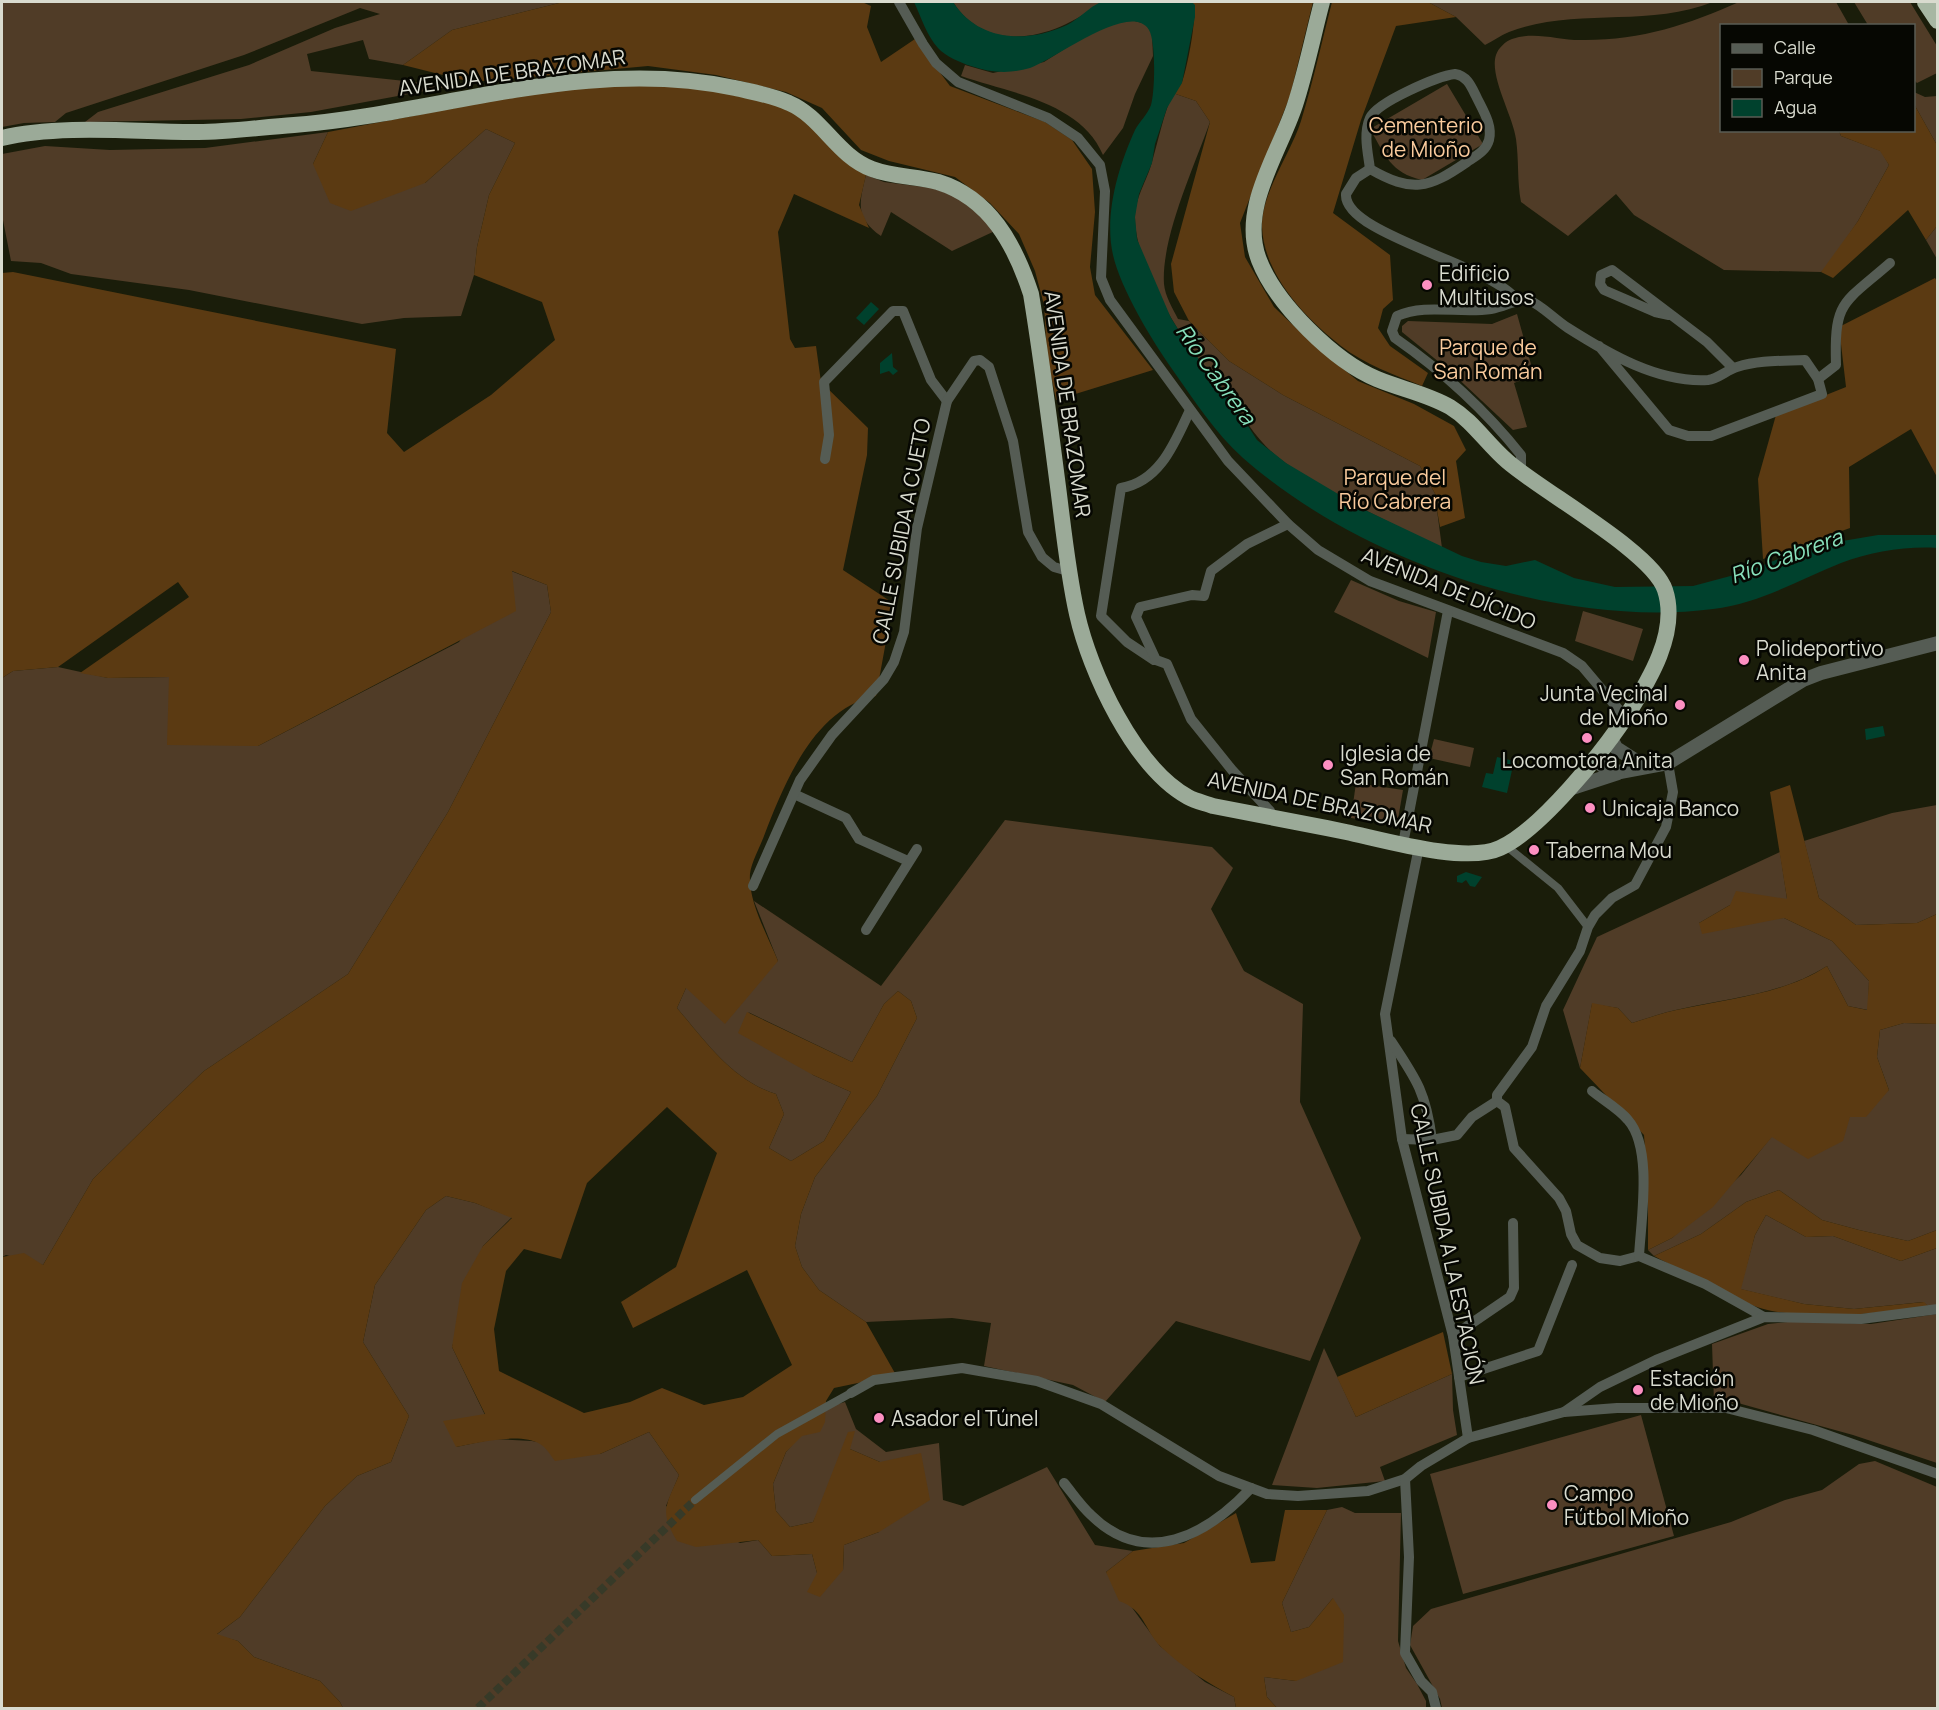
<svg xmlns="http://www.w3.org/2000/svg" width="1939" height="1710" font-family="Manrope,sans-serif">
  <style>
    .green { fill: #503c27 }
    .forest { fill: #5b3a12; fill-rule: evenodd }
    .water { fill: #00412d }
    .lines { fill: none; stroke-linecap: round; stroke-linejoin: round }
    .pedestrian-tunnel { stroke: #373a28; stroke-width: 8; stroke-dasharray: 8 4; stroke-linecap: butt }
    .pedestrian { stroke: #555c54; stroke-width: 8 }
    .minor { stroke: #555c54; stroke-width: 10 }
    .tertiary { stroke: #555c54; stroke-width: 14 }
    .trunk { stroke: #9baa98; stroke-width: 16 }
    .motorway { stroke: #a7b7a3; stroke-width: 18 }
    .poi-dot { fill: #fc8fc1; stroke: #060702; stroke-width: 2 }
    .labels { text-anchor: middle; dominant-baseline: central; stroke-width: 5; stroke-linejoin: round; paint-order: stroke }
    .street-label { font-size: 21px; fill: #d9dbcf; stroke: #060702 }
    .park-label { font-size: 21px; fill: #facb9d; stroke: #060702 }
    .poi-label { font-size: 21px; fill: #d9dbcf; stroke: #060702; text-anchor: start }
    .water-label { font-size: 22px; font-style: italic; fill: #88e0bb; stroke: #060702 }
  </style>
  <rect width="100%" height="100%" fill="#1a1d0a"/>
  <!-- green -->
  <g class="green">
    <path d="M2,2H563L452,30L403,65L369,59L363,40L307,54L311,71L452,86L311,112L241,119L85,122L98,112L249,65L335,28L380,14L360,8L244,55L66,113L55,122L24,123L2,127Z"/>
    <path d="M953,2H1101C1058,37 989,58 953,2Z"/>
    <path d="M1428,2H1713C1647,28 1573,7 1509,32C1501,35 1493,41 1485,45L1456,17Z"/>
    <path d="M1739,2H1836L1849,25L1722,26V130L1839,131L1841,136L1881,151L1889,165L1858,221L1825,270L1821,272L1724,270L1634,215L1616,194L1568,236L1521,202C1517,181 1519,160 1516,139C1513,116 1489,76 1496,55C1498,48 1506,41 1512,39C1534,31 1558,40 1580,40C1638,41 1688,25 1739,2Z"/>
    <path d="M1854,2H1910L1937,46V73L1917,83L1914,80V26L1868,25Z"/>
    <path d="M1127,19L1146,24L1152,34L1153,56L1135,94L1123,128L1103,155C1081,102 1010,93 961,76L965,65L993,73L1044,62L1083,37L1114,22Z"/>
    <path d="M1447,84L1483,144L1422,180C1391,173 1385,155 1370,129Z"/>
    <path d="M1914,92L1925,97L1937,96V145L1914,104Z"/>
    <path d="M1173,93L1196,101L1210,122C1194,167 1161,238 1164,284C1165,296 1173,309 1178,319L1189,321L1229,361L1283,395L1420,466L1439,501L1437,510L1442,548C1390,522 1335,498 1287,464C1259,445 1248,423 1228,396C1216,379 1200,364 1189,346C1167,314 1135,257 1135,218C1135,197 1147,181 1152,162C1159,138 1163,116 1173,93Z"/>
    <path d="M486,129L515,143L489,195L477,247L474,275L461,316L404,318L362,324L189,290L71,274L41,263L11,261L2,215V154L45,146L110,150L205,148L328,132L313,164L425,183Z"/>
    <path d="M866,175L884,182L932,188L957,197L997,230L952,251L891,212L881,236C855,218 859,203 866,175Z"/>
    <path d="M1937,226V259L1926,240Z"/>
    <path d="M1517,314L1534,375L1514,383L1527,427L1513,430L1450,371L1402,332V326L1408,321L1492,324Z"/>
    <path d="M511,571L547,585L551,612L448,812L348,974L204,1071L161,1112L93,1179L43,1265L6,1255L2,1257V678L13,671L58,667L108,678L169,677L258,746L459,642Z"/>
    <path d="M1351,580L1399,601L1436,612L1428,658L1334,612Z"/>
    <path d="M1583,611L1643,629L1633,661L1575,641Z"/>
    <path d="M1434,739L1474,748L1470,767L1429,758Z"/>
    <path d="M1356,783L1403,790L1397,825L1351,818Z"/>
    <path d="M1937,805V914L1917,923L1856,925L1819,898L1804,841L1892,813Z"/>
    <path d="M1005,820L1212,847L1233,868L1211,909L1244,971L1303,1004L1300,1102L1361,1238L1310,1361L1176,1321L1105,1402L1073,1385L984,1366L991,1323L952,1318L866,1322L819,1290L802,1267L795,1246L801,1214L815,1177L877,1096L917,1018L911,1001L898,991L884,1004L852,1062L748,1012L813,1075L851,1092L824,1141L791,1161L769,1148L784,1114L776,1094C732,1080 706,1042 677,1008L686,988L778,961L754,901L881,986Z"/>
    <path d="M1780,852L1787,899L1730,905L1699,923L1784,918L1832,941L1869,981L1868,1010L1848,1006L1827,966C1785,993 1733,998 1685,1008C1667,1011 1649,1018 1632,1023L1618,1008L1592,1004L1580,1068L1563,1010L1597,937Z"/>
    <path d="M1904,1023L1937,1024V1230L1908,1241L1859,1230L1822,1220L1779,1190L1746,1202L1701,1234L1654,1256L1648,1250L1672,1238L1741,1175L1772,1136L1850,1117L1889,1090L1877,1057L1880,1030Z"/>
    <path d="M446,1196L475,1203L512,1217L483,1246L452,1347L485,1415L456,1447L494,1439L532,1441L600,1454L649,1432L679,1475L666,1506L740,1543L758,1540L772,1556L812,1554L817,1573L843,1570L844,1545L879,1532L880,1462L850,1449L813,1522L790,1527L776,1511L773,1484L786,1452L825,1408L845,1402L856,1429L886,1452L939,1443L943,1500L963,1506L1047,1467L1095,1545L1133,1551L1106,1572L1160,1646L1205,1682L1234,1697L1236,1708H343L340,1702L320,1681L254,1657L238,1641L216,1635L240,1617L325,1506L357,1476L391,1462L409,1416L363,1342L375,1285L426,1210Z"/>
    <path d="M1766,1215L1806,1237L1833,1236L1901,1261L1937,1248V1305L1929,1307L1923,1302L1854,1309L1804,1304L1740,1289L1755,1235Z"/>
    <path d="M1937,1314V1463L1853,1435L1738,1403L1714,1402L1712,1344L1768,1324L1797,1321L1871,1324Z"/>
    <path d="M1324,1348L1356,1417L1452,1374L1453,1410L1457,1435L1380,1467L1385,1481L1317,1488L1272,1485Z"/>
    <path d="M1641,1415L1674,1536L1463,1594L1430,1474Z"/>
    <path d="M1875,1461L1937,1487V1708H1442L1440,1699L1410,1645L1413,1626L1431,1609L1731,1522L1785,1500L1822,1490L1859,1464Z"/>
    <path d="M1342,1507L1355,1513H1401L1398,1641L1406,1668L1417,1684L1426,1701V1708H1277L1267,1697L1264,1677L1296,1681L1333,1598L1309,1627L1291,1632L1282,1603L1327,1510Z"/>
  </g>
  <!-- forest -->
  <g class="forest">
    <path d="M563,2H862L871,6L867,27L881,62L915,39L950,86L1045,122L1072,140L1092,169L1095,212L1090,267L1095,295L1153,370L1056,400L1047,356L1044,305L1035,271L1019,234L990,203L955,177L889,161L861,150L822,108L786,92L716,75L648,66L485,81L463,80L403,65L452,30Z"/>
    <path d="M1192,2H1313L1290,96L1240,223L1245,257L1274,307L1315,346L1358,381L1414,404L1454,426L1466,450L1456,461L1465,518L1440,527L1437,510L1439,501L1420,466L1283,395L1229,361L1189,321L1174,292L1171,264L1210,122L1196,101L1173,93C1176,90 1180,86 1182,82C1187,70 1199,10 1192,2Z"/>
    <path d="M1332,2H1428L1456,17L1396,26L1361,120L1333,213L1390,255L1393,300L1383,309L1378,328L1390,346L1428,373L1422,386C1395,375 1364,364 1341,346C1305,318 1264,275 1262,227C1261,193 1291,153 1301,121C1313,82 1322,41 1332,2Z"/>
    <path d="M571,86C645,87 734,75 801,116C824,131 845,156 866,175L859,205L869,228L794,194L778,232L790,339L795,348L816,346L821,382L868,428L867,455L843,570L893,603L876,696C814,708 784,784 764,836C760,847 751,863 750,874C748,902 768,936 778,961L725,1024L686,988L677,1008C706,1042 732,1080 776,1094L784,1114L769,1148L791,1161L824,1141L851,1092L813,1075L738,1033L747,1012L852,1062L884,1004L898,991L911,1001L917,1018L877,1096L815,1177L801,1214L795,1246L802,1267L819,1290L866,1322L896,1375L834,1388L826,1401L825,1422L820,1432L802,1436L786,1452L773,1484L776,1511L790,1527L813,1522L848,1432L855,1431L850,1449L880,1462L921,1453L930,1500L879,1532L844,1545L843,1570L820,1597L807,1592L817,1573L812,1554L772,1556L758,1540L696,1547L677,1541C659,1511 666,1506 679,1475L649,1432L600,1454L555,1461C551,1456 546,1447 540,1444C520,1432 477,1443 456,1447L443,1421L485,1414L452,1347L462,1283L483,1246L512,1218L475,1203L446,1196L426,1210L375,1285L363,1342L409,1416L391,1462L357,1476L325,1506L240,1617L217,1634L238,1641L254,1657L320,1681L340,1702L343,1708H2V1257L24,1253L43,1265L93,1179L161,1112L204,1071L348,974L448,812L551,612L547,585L512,571L516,611L258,746L167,745L169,677L108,678L80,673L189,597L178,582L58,667L13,671L2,678V273L13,272L396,349L387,433L404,452L491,395L555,340L542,302L474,275L477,247L489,195L515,143L486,129L425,183L351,211L330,203L313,164L328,132ZM667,1107L717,1153L676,1267L621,1302L633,1328L747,1270L792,1365L743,1397L704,1405L662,1388L630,1402L584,1413L499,1371L494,1329L506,1271L524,1249L561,1259L587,1183Z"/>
    <path d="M1914,104L1937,145V226L1926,240L1908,210L1833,278L1821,272L1858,221L1889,165L1880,151L1841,136L1839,131L1914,130Z"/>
    <path d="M1935,278L1938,283L1937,477L1911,429L1849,467L1850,528L1763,559L1758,479L1776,415L1846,387L1839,327Z"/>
    <path d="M1790,785L1819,898L1856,925L1917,923L1937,914V1024L1904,1023L1880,1030L1877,1057L1889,1090L1866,1117H1850L1843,1141L1808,1159L1772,1137L1713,1207L1672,1238L1648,1250V1190L1644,1135L1580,1068L1592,1003L1618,1008L1632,1023C1649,1018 1667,1011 1686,1008C1733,998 1786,993 1827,966L1848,1006L1867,1010L1869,981L1832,941L1784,918L1702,934L1699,923L1730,905L1736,891L1787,899L1770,792Z"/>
    <path d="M1779,1190L1822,1220L1859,1230L1908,1241L1937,1230V1248L1901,1261L1833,1236L1806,1237L1766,1215L1755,1235L1741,1289L1804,1304L1854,1309L1924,1302L1929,1307C1878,1313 1823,1320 1772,1311C1742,1306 1684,1271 1654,1256L1701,1234L1746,1202Z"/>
    <path d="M1443,1332L1452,1374L1356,1417L1337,1377Z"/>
    <path d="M1285,1510H1327L1282,1603L1291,1632L1309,1627L1333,1598L1344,1615L1343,1662L1296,1681L1264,1677L1267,1697L1277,1708H1236L1234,1697C1208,1683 1183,1668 1161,1647C1144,1630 1145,1610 1119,1601L1106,1572L1133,1551L1184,1543L1236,1513L1251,1563L1275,1561Z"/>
  </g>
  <!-- water -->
  <g class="water">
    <path d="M914,2H953C978,41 1026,44 1067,25C1079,19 1089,7 1101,2C1110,0 1177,2 1192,2L1195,5V17L1182,83L1167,108L1155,144L1152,163L1139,194L1135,217L1137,239L1171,318L1190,348L1228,395L1257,440L1286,463L1365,510L1462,556L1481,562L1506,566L1535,560L1574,578L1615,587L1693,586L1749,571L1807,547L1878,535H1937V548C1907,546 1870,552 1841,563C1798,580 1761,603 1713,609C1557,629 1360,561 1243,458C1215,433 1194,400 1172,369C1152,340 1121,290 1113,255C1104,215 1118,167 1135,130C1139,122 1148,114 1151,105C1155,91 1156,42 1149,30C1131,0 1056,59 1030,68C1010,74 991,73 971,66C961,63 945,56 938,48C927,36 921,17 914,2Z"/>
    <path d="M871,302L879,309L864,325L856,318Z"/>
    <path d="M892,353L893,367L898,371L893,375L889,371L880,374V363Z"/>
    <path d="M1883,726L1885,736L1866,740L1865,729Z"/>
    <path d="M1497,757L1514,761L1507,793L1482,787L1486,773L1493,774Z"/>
    <path d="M1466,872L1482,877L1475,887L1470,886L1466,880L1462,883L1457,882V876Z"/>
  </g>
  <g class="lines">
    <!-- pedestrian-tunnel -->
    <path class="pedestrian-tunnel" d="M478,1708L695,1500"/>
    <!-- pedestrian -->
    <g class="pedestrian">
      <path d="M1505,845L1558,888L1588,927"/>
      <path d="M695,1500L777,1434L851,1393"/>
    </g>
    <!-- minor -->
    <g class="minor">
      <path d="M899,2L923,44L936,63L958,82L1048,118L1078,138L1100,165L1105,191L1101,278L1110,300L1228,461L1288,524L1318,550L1370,581L1563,653L1582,666L1625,717"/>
      <path d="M1455,74C1467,76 1471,86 1476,96C1482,109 1493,125 1489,140C1486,151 1476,156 1467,162C1428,189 1412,193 1370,169C1368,153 1363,134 1370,118C1377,102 1438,76 1455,74Z"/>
      <path d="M1370,169L1356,178L1346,194C1343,234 1490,264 1517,300"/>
      <path d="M1669,315L1655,312L1604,290L1600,284L1601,275L1612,270L1707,342L1733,368"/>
      <path d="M1818,379L1836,365C1834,300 1843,304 1890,263"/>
      <path d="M825,459L829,435L824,382L893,311H903L931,380L947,401"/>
      <path d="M1521,471V455C1486,411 1441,370 1395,338L1392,331L1397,316C1426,303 1460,314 1491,309C1504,307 1514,300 1527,299C1543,306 1554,319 1568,328C1609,354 1658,383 1708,380C1718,379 1727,370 1737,367C1759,360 1782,361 1805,360L1818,379L1822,394L1711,436H1688L1669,430L1599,346"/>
      <path d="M1154,660L1127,642L1101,616L1121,488C1160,482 1175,442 1190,410"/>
      <path d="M1668,763L1673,792L1666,827L1635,885L1612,898L1595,915L1588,927L1580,951L1546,1006L1532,1047L1497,1095V1101L1505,1107L1514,1148L1559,1198L1566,1211L1571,1234L1577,1245L1600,1258L1620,1261L1639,1256L1705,1284L1764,1317"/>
      <path d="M794,794L846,818L859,839L908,861"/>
      <path d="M1269,817L1270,811L1232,770L1191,719L1167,664L1156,660L1136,617L1140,607L1192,595L1204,596L1211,571L1247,544L1288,524"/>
      <path d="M1403,844L1448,611"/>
      <path d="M1419,847L1385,1014L1402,1139L1453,1336L1468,1438"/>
      <path d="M753,886L800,780L832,735L884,679L894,662L904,632L917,528L947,401L974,361L980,360L989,367L1013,441L1028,532L1042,557L1054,567L1068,571"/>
      <path d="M866,930L917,849"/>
      <path d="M1391,1041C1417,1080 1426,1093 1432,1140"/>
      <path d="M1592,1091C1603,1100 1619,1109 1628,1120C1653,1148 1641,1220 1639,1256"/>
      <path d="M1402,1139L1432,1140L1457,1135L1472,1117L1497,1101"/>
      <path d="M1453,1336L1510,1297L1514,1288L1513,1223"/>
      <path d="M1459,1377L1538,1351L1572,1265"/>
      <path d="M851,1393L874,1380L962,1368L1037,1381L1101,1404L1219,1476L1267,1494L1298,1496L1368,1491L1405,1479L1421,1466L1468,1438L1564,1412L1617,1408H1726L1813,1430L1938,1474"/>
      <path d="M1564,1412L1600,1387L1656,1360L1764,1317L1861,1319L1938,1309"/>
      <path d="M1405,1479L1409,1557L1405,1653L1421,1681L1432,1692L1436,1708"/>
      <path d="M1064,1483C1073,1494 1081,1506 1091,1515C1146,1569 1207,1535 1251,1488"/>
    </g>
    <!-- tertiary -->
    <g class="tertiary">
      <path d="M1611,738L1616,748L1644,766"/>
      <path d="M1594,759L1608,770L1620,772L1668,763L1803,680L1821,673L1938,643"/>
      <path d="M1569,789L1618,773"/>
    </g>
    <!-- trunk -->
    <path class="trunk" d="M2,138C60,124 137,132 198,132C230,132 262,127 294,125C441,113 587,56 735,88C752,92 772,95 789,103C822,117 837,156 872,169C893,177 916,176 938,182C990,198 1015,245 1031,294C1041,355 1049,417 1057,479C1063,524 1067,569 1077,614C1090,672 1134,767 1188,797C1195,801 1205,803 1213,806C1258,815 1302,823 1346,832C1384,840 1466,864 1500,848C1540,830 1602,753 1627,715C1649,681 1679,632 1665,590C1653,552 1541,491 1507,461C1487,444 1473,421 1450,407C1428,394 1401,389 1377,379C1334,361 1276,304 1259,260C1239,208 1279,154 1295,105C1306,71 1313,36 1322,2"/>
    <!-- motorway -->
    <path class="motorway" d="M1926,2L1938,20"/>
  </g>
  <!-- markers -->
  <g class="poi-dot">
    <circle cx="1427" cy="285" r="6"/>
    <circle cx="1744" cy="660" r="6"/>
    <circle cx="1680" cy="705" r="6"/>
    <circle cx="1587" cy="738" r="6"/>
    <circle cx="1328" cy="765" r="6"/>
    <circle cx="1590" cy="808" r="6"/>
    <circle cx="1534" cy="850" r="6"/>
    <circle cx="1638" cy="1390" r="6"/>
    <circle cx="879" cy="1418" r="6"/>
    <circle cx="1552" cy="1505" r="6"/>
  </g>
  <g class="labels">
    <!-- street labels -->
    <g class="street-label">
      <text transform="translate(512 72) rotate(-8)">AVENIDA DE BRAZOMAR</text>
      <text transform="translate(1068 404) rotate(82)">AVENIDA DE BRAZOMAR</text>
      <text transform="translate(901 531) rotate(-79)">CALLE SUBIDA A CUETO</text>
      <text transform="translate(1449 588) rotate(22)">AVENIDA DE DÍCIDO</text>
      <text transform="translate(1320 802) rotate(12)">AVENIDA DE BRAZOMAR</text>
      <text transform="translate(1448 1244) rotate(78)">CALLE SUBIDA A LA ESTACIÓN</text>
    </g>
    <!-- park labels -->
    <g class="park-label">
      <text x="1426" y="125">Cementerio<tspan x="1426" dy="24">de Mioño</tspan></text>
      <text x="1488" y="347">Parque de<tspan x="1488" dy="24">San Román</tspan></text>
      <text x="1395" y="477">Parque del<tspan x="1395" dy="24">Río Cabrera</tspan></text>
    </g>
    <!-- poi labels -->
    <g class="poi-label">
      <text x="1439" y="273">Edificio<tspan x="1439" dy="24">Multiusos</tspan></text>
      <text x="1756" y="648">Polideportivo<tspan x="1756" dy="24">Anita</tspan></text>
      <text x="1668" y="693" text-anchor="end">Junta Vecinal<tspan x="1668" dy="24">de Mioño</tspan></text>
      <text x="1340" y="753">Iglesia de<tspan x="1340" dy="24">San Román</tspan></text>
      <text x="1587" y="760" text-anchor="middle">Locomotora Anita</text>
      <text x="1602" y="808">Unicaja Banco</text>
      <text x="1546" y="850">Taberna Mou</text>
      <text x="1650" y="1378">Estación<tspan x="1650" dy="24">de Mioño</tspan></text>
      <text x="891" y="1418">Asador el Túnel</text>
      <text x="1564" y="1493">Campo<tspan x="1564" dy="24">Fútbol Mioño</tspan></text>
    </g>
    <!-- water labels -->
    <g class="water-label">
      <text transform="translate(1216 374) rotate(54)">Río Cabrera</text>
      <text transform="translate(1786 556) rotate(-20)">Río Cabrera</text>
    </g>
  </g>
  <!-- border -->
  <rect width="1939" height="1710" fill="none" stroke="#d9dbcf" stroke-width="6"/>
  <!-- legend -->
  <rect x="1720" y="24" width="195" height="108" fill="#060702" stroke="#5a5c54" stroke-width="1.5"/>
  <rect x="1732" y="44" width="30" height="9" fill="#555c54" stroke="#5a5c54" stroke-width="1.5"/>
  <text x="1774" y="54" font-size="18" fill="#d9dbcf">Calle</text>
  <rect x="1732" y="69" width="30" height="18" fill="#503c27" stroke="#5a5c54" stroke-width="1.5"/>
  <text x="1774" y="84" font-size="18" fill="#d9dbcf">Parque</text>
  <rect x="1732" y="99" width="30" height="18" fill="#00412d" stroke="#5a5c54" stroke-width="1.5"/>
  <text x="1774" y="114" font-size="18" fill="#d9dbcf">Agua</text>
</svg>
